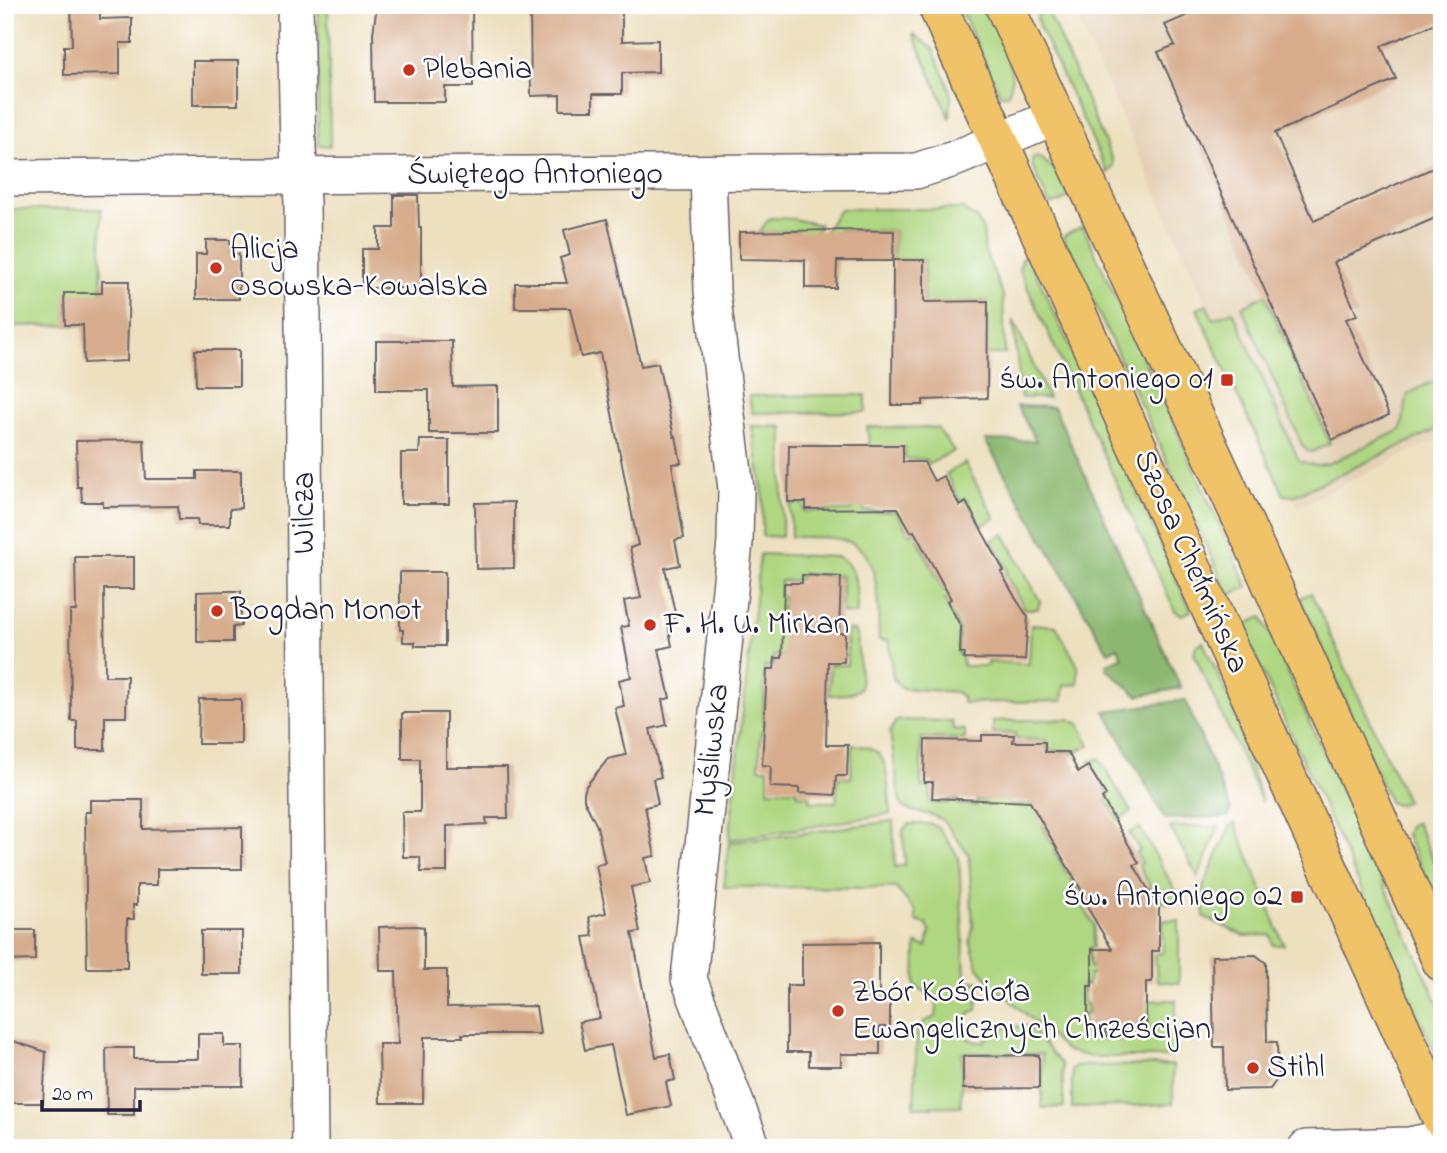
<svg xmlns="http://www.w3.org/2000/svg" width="1447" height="1153" font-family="'Indie Flower',sans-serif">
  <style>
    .built { fill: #e4d1b5 }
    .green { fill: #afd781; stroke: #687c5e; stroke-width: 2 }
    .forest { fill: #8bb86f; stroke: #566d55; stroke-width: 2 }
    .building { fill: #d7ad8d }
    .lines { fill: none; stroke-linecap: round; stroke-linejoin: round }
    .minor-casing { stroke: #696469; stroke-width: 38 }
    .major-casing { stroke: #696469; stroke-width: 41 }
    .minor { stroke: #fff; stroke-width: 35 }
    .major { stroke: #f1c369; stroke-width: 38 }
    .poi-dot { fill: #c8321e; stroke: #fff; stroke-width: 2.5 }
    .labels { text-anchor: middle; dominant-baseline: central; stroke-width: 5; stroke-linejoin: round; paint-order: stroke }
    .poi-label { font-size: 32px; fill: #22223b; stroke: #fff; text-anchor: start }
    .street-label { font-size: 32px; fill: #22223b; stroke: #fff }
  </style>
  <rect width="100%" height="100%" fill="#fff"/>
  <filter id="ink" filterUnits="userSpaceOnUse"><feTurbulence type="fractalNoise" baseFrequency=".0143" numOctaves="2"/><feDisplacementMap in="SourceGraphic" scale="14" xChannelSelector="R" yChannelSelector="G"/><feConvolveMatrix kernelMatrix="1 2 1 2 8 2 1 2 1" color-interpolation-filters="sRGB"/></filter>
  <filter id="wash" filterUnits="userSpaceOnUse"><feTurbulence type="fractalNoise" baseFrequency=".00686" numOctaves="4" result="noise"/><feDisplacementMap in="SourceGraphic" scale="28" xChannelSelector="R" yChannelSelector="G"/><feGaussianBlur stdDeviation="1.57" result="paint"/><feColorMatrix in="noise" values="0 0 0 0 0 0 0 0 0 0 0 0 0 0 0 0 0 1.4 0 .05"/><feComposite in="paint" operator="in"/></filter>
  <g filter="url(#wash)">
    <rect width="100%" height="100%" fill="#ede0bf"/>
    <!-- built -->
    <path class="built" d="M1071,5H1442V437L1298,506Z"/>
    <!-- green -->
    <g class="green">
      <path d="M318,5H328L330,146L318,145Z"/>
      <path d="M959,5H984C993,25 1023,75 1007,94H999L998,91Z"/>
      <path d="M1041,5H1045L1113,161V167L1108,173L1039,26L1037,18Z"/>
      <path d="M913,33L933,49L951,92L950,119Z"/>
      <path d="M1039,157L1057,171L1071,195L1061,202L1049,204L1032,165V158Z"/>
      <path d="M5,209H101L102,325L5,326Z"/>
      <path d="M840,209H962L977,219L983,230L985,252L1003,295L1005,354H987V301L924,303V260H893L894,231L838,230L805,259Z"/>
      <path d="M770,218L793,219L820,225L798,260L797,231L759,232Z"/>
      <path d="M1083,226L1248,587L1229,595L1063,236Z"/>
      <path d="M1023,257L1029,258L1191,611L1182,615L1175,611L1019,269Z"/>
      <path d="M1265,295L1330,443L1312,452L1307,451L1302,445L1242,307Z"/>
      <path d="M1207,305L1213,319L1233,311L1299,461L1314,465L1327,464L1401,430L1408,394L1442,377V427L1293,496L1284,495L1197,309Z"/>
      <path d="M1013,319L1048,398H1021Z"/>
      <path d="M866,395V412L752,413L749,396Z"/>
      <path d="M752,426L783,427L782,537L762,536L763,494Z"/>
      <path d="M867,427L937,428L954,451L929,464L926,459H905V447L870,449Z"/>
      <path d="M965,463L995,518L981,526L967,500L960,501L946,474Z"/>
      <path d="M790,504H803L804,511H852V505H863L864,511L897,512L909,534L919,530L921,534L917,538L944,591L950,590L952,596L944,600L959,628L958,654L962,655L963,666H988V662L1029,664L1031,624L1056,626L1078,666V684L1064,685L1062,701L963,703L962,697L956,692L901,688L893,678L889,641L879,640C877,610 884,552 846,541C828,536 809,537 791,537Z"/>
      <path d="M1004,534L1040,601L1038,609H1025L1005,573L1008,571L992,540Z"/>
      <path d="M760,554L838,557C860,568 856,592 857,614L842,613V576L801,574L800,580L781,581L780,596L783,597L784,606H782L780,624L782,633H788L783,656H773V666H765L763,724H770V731L761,732L759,768H768V790H797L798,795L810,796L811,802H836L838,778H851L852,745C882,747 885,758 888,785C889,795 891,805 890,814L729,840Z"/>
      <path d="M1311,593L1407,801L1400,804L1390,803L1300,598Z"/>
      <path d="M1262,617L1442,1012V1067L1242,626Z"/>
      <path d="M847,630L855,631L857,635L861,686C855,696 840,694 829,695L830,664L847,665Z"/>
      <path d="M1203,642L1231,703L1262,802L1194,654L1196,646Z"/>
      <path d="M1069,719L1079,724L1090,745L1072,754L1070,751L1047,750V740L1016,739L1015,733H993V721Z"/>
      <path d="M902,720L952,721L953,729L965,730V739L921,738V786L930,787V803H948L949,800H958V804L976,806V801L986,800L987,792L1007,799L1008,804L1038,805L1048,822L1043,826L1052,844L1058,842L1059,846L1054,849L1067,874L1075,870L1077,874L1071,878L1079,891L1076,894L1094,925L1093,947L1089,948L1090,967H1096V973L1089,975L1088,985H1083L1084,1004H1087V1013L1084,1014L1085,1031L1104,1032V1039L1148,1040L1149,1001L1176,1000L1175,1053L1166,1057H1091L1067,1051L991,983L978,967L970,941L973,927L969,855L943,820L932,815L912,811L904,808L900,802L890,732L896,721Z"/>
      <path d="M1099,758L1131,812L1118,820L1105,799L1109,796L1090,762Z"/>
      <path d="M893,821L895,867L905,865L903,830L909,824H931L939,828L959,858L965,976L969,981L979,982L977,1010L971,1012L963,1023L967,1038C989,1050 985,1034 1000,1029C1009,1026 1020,1026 1029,1026L1062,1065L1064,1107L1042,1108V1054L962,1053L961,1106L914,1107L917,1030L925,1021L936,1017L937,1007L935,997L915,986L916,944L927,947L930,931L926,924L916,921V912L896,888L724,887L729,843Z"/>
      <path d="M1416,822L1442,879V911L1406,835L1409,826Z"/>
      <path d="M1235,823L1284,945H1273L1271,935L1244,936L1204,917L1203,888L1230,826Z"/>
      <path d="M1219,826L1198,877L1170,827Z"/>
      <path d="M1140,828L1178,895V903L1161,902L1156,890L1153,892L1139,866L1142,863L1136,853L1140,850L1129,833Z"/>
      <path d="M1163,920L1179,921V983L1157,981L1155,954L1163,953Z"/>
      <path d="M1173,1065V1104L1072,1108V1069L1076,1066Z"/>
    </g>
    <!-- forest -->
    <g class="forest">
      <path d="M1017,406L1054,407L1181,688L1138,696L1107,669V664L1122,658L1118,647L1108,652L985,440L1036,441Z"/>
      <path d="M1185,700L1231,809L1228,817L1165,819L1105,711Z"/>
    </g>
    <g id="blocks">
      <!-- building -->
      <g class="building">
        <path d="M71,5H100V19L132,18V43H120V74L64,75V46H72Z"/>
        <path d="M377,5H468V8H472L473,87H445V102H374L373,33Z"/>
        <path d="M530,5H622V41L658,40V72L622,73V94H593V110H560V95L531,96Z"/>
        <path d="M1211,5H1442V21L1381,46L1396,79L1275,133L1314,221L1442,164V215L1334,262L1357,315L1346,319L1389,415L1332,440L1158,52L1175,45L1165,25Z"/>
        <rect x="193" y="61" width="45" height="44"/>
        <path d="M394,195H418L419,228H421V288H362V249H378V228H394Z"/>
        <path d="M607,219L641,366L658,363L674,437L676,436L681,463L672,464L684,538L675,540L680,565L665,568L676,617L667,619L672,646L659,649L670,698L662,700L667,725L650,729L661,777L653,779L658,804L645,807L655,856L645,858L650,883L631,887L640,932L632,933L656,1057L670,1054L675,1080L666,1082L671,1106L626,1115L611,1045L585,1050L579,1022L600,1018L584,937L593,936L589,917L606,913L596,865L605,863L597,826L584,800V793L586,786L608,759L626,755L615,708L624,706L619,680L631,677L621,627L629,626L624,601L641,598L630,548L638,545L600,353L581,357L570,308H515V283H567L560,258L570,255L564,230Z"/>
        <path d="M831,230L894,231L893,260H924V302L988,301L987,398L923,400V405H892L893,261H837L836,288H805V260L739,259V232Z"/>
        <path d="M206,240H230L231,254H239V299H196V254H206Z"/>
        <path d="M102,281H129L127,361L84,363L83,325H65L64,293H102Z"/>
        <path d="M376,341H452L453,387L498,386V433H429V390H376Z"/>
        <path d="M195,350H239V386H196Z"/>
        <path d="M144,440L146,479H197V471H241V508L230,509V525H198L197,519H179L178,506L103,507V502H82L81,487H77L76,441Z"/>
        <path d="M420,440H449V504H401V453H419Z"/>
        <path d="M789,445H903V462H924L934,481L943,476L960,506L966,502L1004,571L1001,572L1016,599L1028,617L1025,660L964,659L965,653H960L961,627L947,601L951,599L914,531L911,532L898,508L806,509V502H788Z"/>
        <path d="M514,502V568L476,569L475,503Z"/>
        <path d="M75,557H134V589H104L105,676H127L126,717H105V750H77V721H71L70,611H76Z"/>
        <path d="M400,572H445V646H415V642H403V630H400Z"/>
        <path d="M802,575L841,577L839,633H845L844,662H828L826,745H848L847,776H836L835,795L799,793V788L770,787L771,766L762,765L767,669H774L775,658H782L784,583H802Z"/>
        <path d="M230,591H241V626L233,627V642H197V592Z"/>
        <path d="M199,699H241V744H198Z"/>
        <path d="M402,713H446V767H507L508,818H486L487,824L447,826V872H421L420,857H403L402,812H420V759H402Z"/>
        <path d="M982,735H1014L1013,742H1045V752H1068L1078,772L1088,766L1106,795L1102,798L1139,863L1134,865L1159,908V951H1152V982H1146V1036H1106V1027H1088V986H1092V949H1112L1080,895L1083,893L1030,802L932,798L933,782H924L925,740L982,741Z"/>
        <path d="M90,800H143V829L242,827V869H157V885H137V905H133L134,919H127V968H87L85,812H90Z"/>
        <path d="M416,926L424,927V970H447V1007L536,1006L540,1034H462L463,1037H424L423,1103H380L379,1044H398L396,971H380L379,927Z"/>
        <path d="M5,930H35V960L5,961Z"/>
        <rect x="201" y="931" width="41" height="43"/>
        <path d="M879,942V994H890V1027H880V1054H841V1066H809V1052H787V985H802V943Z"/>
        <path d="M1256,955L1266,963L1267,1042H1277L1278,1078L1270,1089L1225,1090L1224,1047H1214L1212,956Z"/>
        <path d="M198,1034H224V1046H243V1086H134V1115H107L106,1048H134V1059H198Z"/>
        <path d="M10,1040L46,1052L43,1103H9V1094H5V1051H10Z"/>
        <path d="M1039,1055V1088L963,1089V1056Z"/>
      </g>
    </g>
  </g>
  <g filter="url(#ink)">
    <use href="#blocks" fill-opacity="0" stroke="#696469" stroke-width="2"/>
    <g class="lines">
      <!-- minor casing -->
      <g class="minor-casing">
        <g id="minor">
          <path d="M295,5L298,149L302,202L310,1148"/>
          <path d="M708,174L712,291L736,489L735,542L689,979L753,1148"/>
          <path d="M5,178L916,171L954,159L1055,117"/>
          <path d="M1306,1148L1409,1145L1442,1138"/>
        </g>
      </g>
      <!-- major casing -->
      <g class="major-casing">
        <g id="major">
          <path d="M937,5L1442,1119"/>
          <path d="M1004,5L1254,545L1442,962"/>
        </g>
      </g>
      <!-- minor -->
      <use href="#minor" class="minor"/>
      <!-- major -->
      <use href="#major" class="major"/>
    </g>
  </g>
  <!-- markers -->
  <g class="poi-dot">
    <circle cx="409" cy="70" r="7"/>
    <circle cx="216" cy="268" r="7"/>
    <rect x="1220" y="373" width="14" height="14" rx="3.5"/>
    <circle cx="217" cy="611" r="7"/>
    <circle cx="650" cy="625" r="7"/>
    <rect x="1290" y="890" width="14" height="14" rx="3.5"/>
    <circle cx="838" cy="1011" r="7"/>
    <circle cx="1253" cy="1068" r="7"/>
  </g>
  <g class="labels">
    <!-- poi labels -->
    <g class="poi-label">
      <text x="423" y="70">Plebania</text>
      <text x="230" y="250">Alicja<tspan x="230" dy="37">Osowska-Kowalska</tspan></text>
      <text x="1213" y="380" text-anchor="end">św. Antoniego 01</text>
      <text x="231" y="611">Bogdan Monot</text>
      <text x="664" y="625">F. H. U. Mirkan</text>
      <text x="1283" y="897" text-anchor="end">św. Antoniego 02</text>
      <text x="852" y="993">Zbór Kościoła<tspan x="852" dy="37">Ewangelicznych Chrześcijan</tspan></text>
      <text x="1267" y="1068">Stihl</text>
    </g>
    <!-- street labels -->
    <g class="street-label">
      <text x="535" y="175">Świętego Antoniego</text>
      <text transform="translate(305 513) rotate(-90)">Wilcza</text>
      <text transform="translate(1190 562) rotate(66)">Szosa Chełmińska</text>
      <text transform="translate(713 750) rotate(-84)">Myśliwska</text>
    </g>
  </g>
  <!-- margin -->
  <rect width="1447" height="1153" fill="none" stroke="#fff" stroke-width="28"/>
  <!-- scale -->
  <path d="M42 1100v10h98v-10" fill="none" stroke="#22223b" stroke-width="3.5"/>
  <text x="52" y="1100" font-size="21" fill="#22223b" stroke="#ffffff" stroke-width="5" paint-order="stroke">20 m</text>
</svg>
